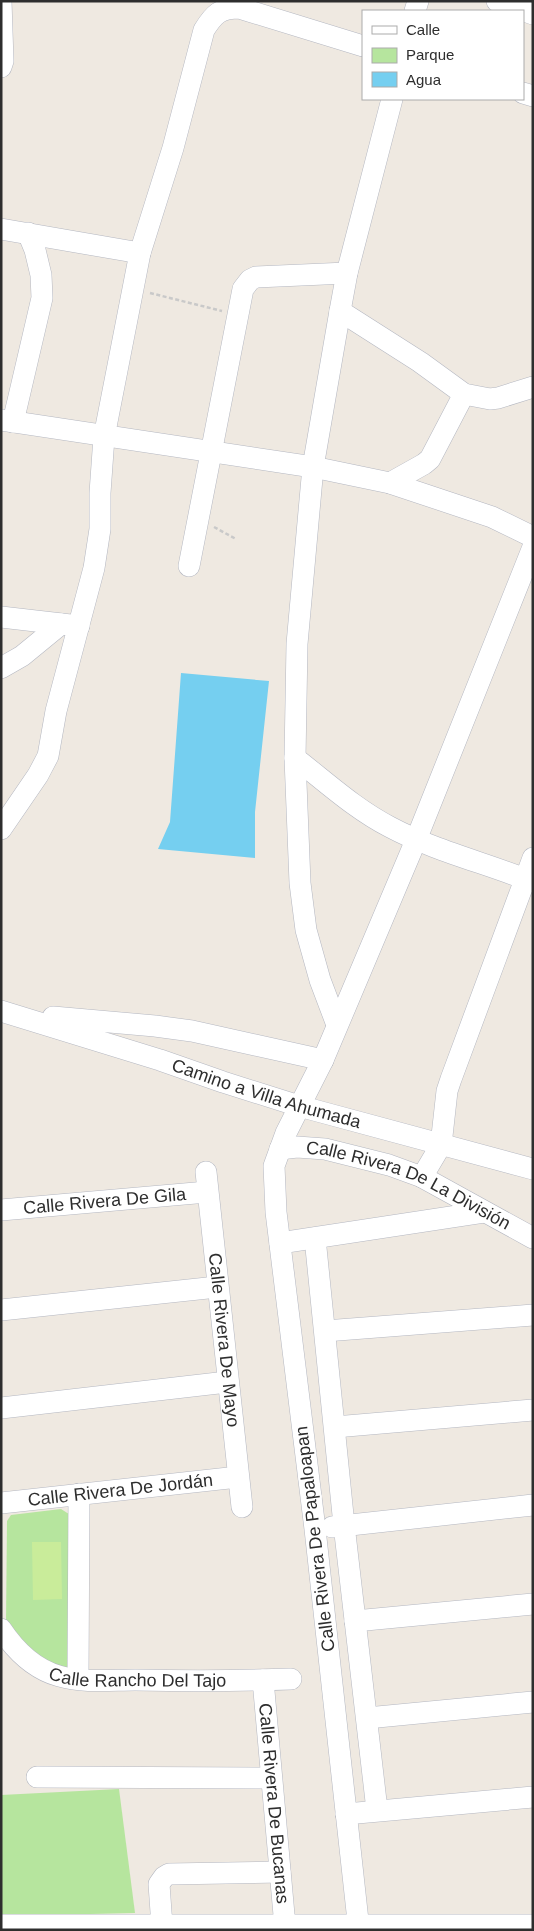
<svg xmlns="http://www.w3.org/2000/svg" width="534" height="1931" font-family="Helvetica,sans-serif">
  <style>
    .green { fill: #b6e59e }
    .pitch { fill: #c9ec9a }
    .water { fill: #75cff0 }
    .lines { fill: none; stroke-linecap: round; stroke-linejoin: round }
    .minor-casing { stroke: #b4b7c1; stroke-width: 22 }
    .path { stroke: #c9c9c9; stroke-width: 2.5; stroke-dasharray: 4 2.5; stroke-linecap: butt }
    .minor { stroke: #fff; stroke-width: 21 }
    .labels { text-anchor: middle; dominant-baseline: central; stroke-width: 4; stroke-linejoin: round; paint-order: stroke }
    .street-label { font-size: 18px; fill: #2e2e2e; stroke: #fff }
  </style>
  <rect width="100%" height="100%" fill="#efe9e1"/>
  <!-- green -->
  <g class="green">
    <path d="M61,1509L72,1516L71,1669L47,1662L22,1643L6,1623L7,1521L11,1515Z"/>
    <path d="M119,1789L135,1913L1,1916V1795Z"/>
  </g>
  <!-- pitch -->
  <path class="pitch" d="M32,1542H61L62,1599L33,1600Z"/>
  <!-- water -->
  <path class="water" d="M181,673L269,681L255,812V858L158,849L170,822Z"/>
  <g class="lines">
    <!-- minor casing -->
    <g class="minor-casing">
      <g id="minor">
        <path d="M497,1L533,14"/>
        <path d="M415,11L418,1"/>
        <path d="M1,67L3,61L1,1"/>
        <path d="M523,93L533,96"/>
        <path d="M1,229L140,253"/>
        <path d="M340,311L420,362L464,394L490,399L498,398L533,387"/>
        <path d="M1,420L313,467L390,483L492,517L533,537"/>
        <path d="M13,422L42,298L41,275L35,250L28,233"/>
        <path d="M390,483L424,464L430,459L464,394"/>
        <path d="M189,566L243,289L250,280L256,277L347,273"/>
        <path d="M1,617L79,626"/>
        <path d="M1,668L22,656L61,624"/>
        <path d="M295,758C326,782 355,809 390,827C435,851 486,863 533,882"/>
        <path d="M1,829L38,775L48,756L56,711L94,568L100,529V493L104,437L140,253L173,148L204,30C214,14 220,8 239,8L363,46"/>
        <path id="s1" d="M1,1011L160,1060L223,1082L299,1106L533,1169"/>
        <path d="M53,1017L155,1026L192,1031L323,1060"/>
        <path d="M337,1025L320,980L306,930L300,883L295,758L297,644L313,467L340,311L347,273L392,99"/>
        <path id="s2" d="M280,1149L297,1147L325,1149L389,1165L422,1177L533,1238"/>
        <path id="s3" d="M206,1172L242,1507"/>
        <path d="M422,1177L441,1145L447,1091L451,1079L533,858"/>
        <path id="s4" d="M1,1210L207,1192"/>
        <path d="M315,1238L344,1525L377,1810"/>
        <path d="M280,1243L484,1212"/>
        <path d="M1,1310L217,1287"/>
        <path d="M325,1331L533,1315"/>
        <path d="M1,1408L227,1382"/>
        <path d="M335,1427L533,1410"/>
        <path id="s5" d="M1,1503L238,1477"/>
        <path d="M332,1527L533,1505"/>
        <path d="M355,1621L533,1604"/>
        <path id="s6" d="M1,1629C15,1650 34,1669 59,1676C83,1683 111,1680 135,1680C187,1681 239,1681 291,1679"/>
        <path d="M78,1679L79,1494"/>
        <path id="s7" d="M263,1680L285,1926"/>
        <path d="M367,1718L533,1702"/>
        <path d="M37,1777L271,1778"/>
        <path d="M346,1814L533,1797"/>
        <path d="M1,1925H533"/>
        <path d="M162,1926L159,1884L164,1877L169,1874L280,1872"/>
        <path d="M359,1930L315,1529L276,1212L274,1166L286,1133L323,1060L416,840L533,547"/>
      </g>
    </g>
    <!-- path -->
    <g class="path">
      <path d="M150,293L222,311"/>
      <path d="M214,527L236,539"/>
    </g>
    <!-- minor -->
    <use href="#minor" class="minor"/>
  </g>
  <g class="labels">
    <!-- street labels -->
    <g class="street-label">
      <text stroke="none"><textPath href="#s1" startOffset="278">Camino a Villa Ahumada</textPath></text>
      <text stroke="none"><textPath href="#s2" startOffset="136">Calle Rivera De La División</textPath></text>
      <text stroke="none"><textPath href="#s4" startOffset="104">Calle Rivera De Gila</textPath></text>
      <text stroke="none"><textPath href="#s3" startOffset="169">Calle Rivera De Mayo</textPath></text>
      <text stroke="none"><textPath href="#s5" startOffset="120">Calle Rivera De Jordán</textPath></text>
      <text transform="translate(315 1539) rotate(-97)">Calle Rivera De Papaloapan</text>
      <text stroke="none"><textPath href="#s6" startOffset="155">Calle Rancho Del Tajo</textPath></text>
      <text stroke="none"><textPath href="#s7" startOffset="124">Calle Rivera De Bucanas</textPath></text>
    </g>
  </g>
  <!-- border -->
  <rect width="534" height="1931" fill="none" stroke="#2e2e2e" stroke-width="5"/>
  <!-- legend -->
  <rect x="362" y="10" width="162" height="90" fill="#ffffff" stroke="#ababab"/>
  <rect x="372" y="26" width="25" height="8" fill="#ffffff" stroke="#ababab"/>
  <text x="406" y="35" font-size="15" fill="#2e2e2e">Calle</text>
  <rect x="372" y="48" width="25" height="15" fill="#b6e59e" stroke="#ababab"/>
  <text x="406" y="60" font-size="15" fill="#2e2e2e">Parque</text>
  <rect x="372" y="72" width="25" height="15" fill="#75cff0" stroke="#ababab"/>
  <text x="406" y="85" font-size="15" fill="#2e2e2e">Agua</text>
</svg>
